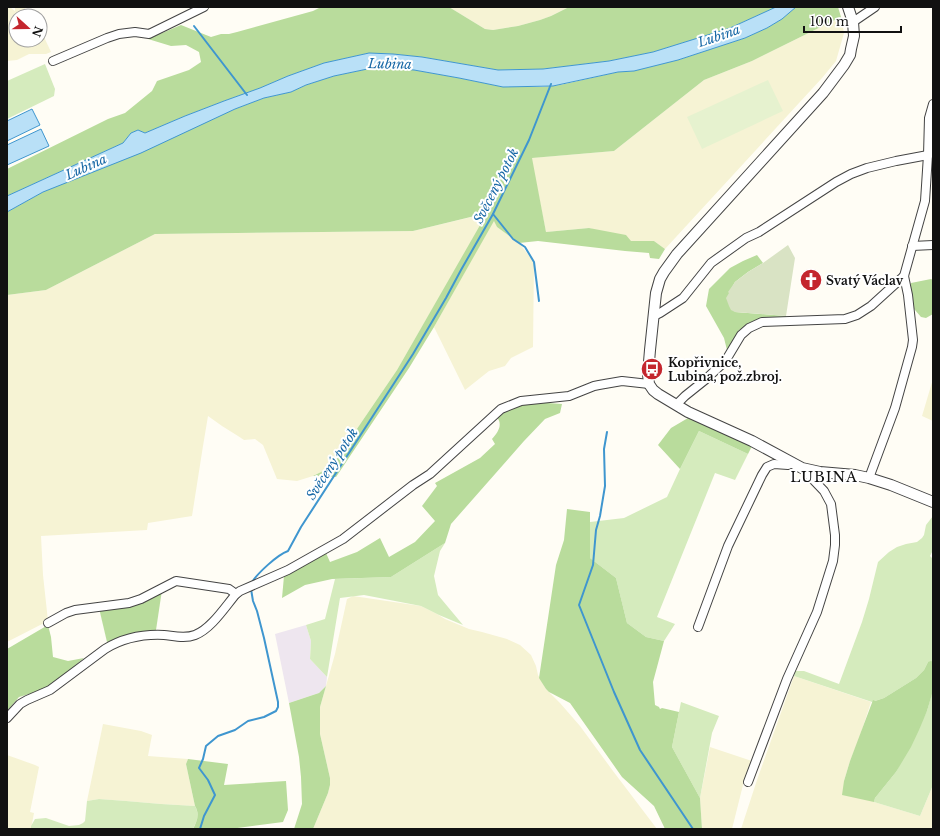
<svg xmlns="http://www.w3.org/2000/svg" width="940" height="836" font-family="'Libre Baskerville',serif">
  <style>
    .industrial { fill: #eee6ef }
    .farmland { fill: #f6f3d4 }
    .green { fill: #d5ebbd }
    .forest { fill: #b9dc9c }
    .cemetery { fill: #d9e3c4 }
    .pitch { fill: #e6f2cf }
    .water { fill: #b9e0f7; stroke: #3f96cf }
    .lines { fill: none; stroke-linecap: round; stroke-linejoin: round }
    .stream { stroke: #3f96cf; stroke-width: 2 }
    .minor-casing { stroke: #444; stroke-width: 10 }
    .tertiary-casing { stroke: #444; stroke-width: 12 }
    .minor { stroke: #fff; stroke-width: 8 }
    .tertiary { stroke: #fff; stroke-width: 10 }
    .labels { text-anchor: middle; dominant-baseline: central; stroke-width: 4; stroke-linejoin: round; paint-order: stroke }
    .poi-label { font-size: 12px; font-weight: bold; fill: #111; stroke: #fff; text-anchor: start }
    .water-label { font-size: 13px; font-style: italic; fill: #1768a6; stroke: #fff }
    .quarter-label { font-size: 14px; letter-spacing: 1px; fill: #111; stroke: #fff }
  </style>
  <rect width="100%" height="100%" fill="#fffdf5"/>
  <!-- industrial -->
  <path class="industrial" d="M306,625L311,641L310,659L327,677L326,686L319,693L289,703L275,634Z"/>
  <!-- farmland -->
  <g class="farmland">
    <path d="M7,7H11V8L15,11V7H24L30,16H16V40H40V31L44,37L51,52L46,54H29L17,60L7,61Z"/>
    <path d="M449,7H569L551,16L540,20L518,26L493,30L485,29Z"/>
    <path d="M841,17L844,33L836,61L822,78L665,249L654,241H631L589,228L546,232L531,158L614,151L704,80L752,61Z"/>
    <path d="M488,213L397,370L331,467L313,476L297,481L277,479L263,445L255,439L244,440L238,436L222,426L208,416L203,446L192,516L148,523L147,530L41,536L43,575L48,621L7,642V295L46,290L155,234L413,231Z"/>
    <path d="M494,220L497,227L519,243L534,262L533,347L511,358L505,366L489,371L465,390L434,327Z"/>
    <path d="M933,379V421L922,416Z"/>
    <path d="M353,596L421,606L437,614L445,619L469,629L482,632L507,639L520,645L531,655L536,666L538,675L546,689L560,703L580,726L613,771L657,829H313L328,793L330,785V778L320,734V707L335,654L347,599Z"/>
    <path d="M794,676L871,702L859,739L850,761L844,781L874,802L920,816L933,785V829H741L757,780Z"/>
    <path d="M103,724L141,731L152,735L148,756L188,759L186,764L195,806L161,804L126,801L99,799L87,801Z"/>
    <path d="M710,747L752,761L744,781L732,829H702L700,798Z"/>
    <path d="M7,755L35,765L39,767L30,812L34,813L31,829H7Z"/>
  </g>
  <!-- green -->
  <g class="green">
    <path d="M45,64L55,89L54,96L7,119V81Z"/>
    <path d="M699,431L748,454L735,480L715,473L657,617L675,624L664,641L646,637L627,623L616,578L590,558V522L624,518L667,497L680,469Z"/>
    <path d="M933,516V550L930,556L933,559V662H928L924,670L916,678L884,698L872,702L794,676L795,671H804L839,684L862,622L869,599L878,562L889,552L897,547L906,544L917,542L922,538L924,535L926,525Z"/>
    <path d="M445,543L440,551L434,576L438,595L463,625L439,615L421,606L364,595L340,598L327,677L310,659L311,641L306,625L325,619L335,579L391,577Z"/>
    <path d="M933,689V785L920,816L874,802L875,798L896,772L902,760L927,711Z"/>
    <path d="M681,702L719,716L712,733L700,798L672,747Z"/>
    <path d="M99,799L126,801L161,804L195,806C200,815 197,820 193,829H31V826L35,819L46,818L69,826L79,825L83,823L85,821L87,801Z"/>
  </g>
  <!-- forest -->
  <g class="forest">
    <path d="M321,7H449L485,29L493,30L518,26L540,20L551,16L569,7H776L730,28L653,52L609,61L543,69L498,70L422,57L393,54L369,53L324,63L288,76L260,88L224,101L185,116L145,133L138,130L131,133L123,143L7,196V169L108,119L125,113L152,91L157,81L189,70L201,62L199,52L186,45L171,46L148,39L181,25L211,37L221,34H229L237,32L313,11Z"/>
    <path d="M796,7H838L841,17L752,61L704,80L614,151L532,158L546,232L589,228L626,235L631,241H654L665,249L659,259L650,258L649,253L625,251L538,241L519,243L497,227L494,221L434,327L409,368L336,477L313,476L331,467L397,370L487,213L413,231L155,234L46,290L7,295V212L43,192L235,109L264,98L291,92L306,85L334,76L377,67L414,70L459,78L503,87H542L560,85L618,72L634,71L678,60L745,38L767,28L782,19Z"/>
    <path d="M757,255L763,263L748,272L735,282L729,293L735,312L786,316L787,319L762,320L739,330L727,350L724,338L706,306L709,289L730,268L743,261Z"/>
    <path d="M931,279L933,280V314L926,318L921,317L909,303L911,283Z"/>
    <path d="M533,402L562,404L560,413L545,419L524,441L451,524L445,543L391,577L332,579L305,585L282,598L284,576L326,553L330,562L357,552L380,538L389,557L415,542L435,521L422,506L437,486L435,483L480,458L495,444L492,439C498,432 503,425 497,417C510,408 518,405 533,402Z"/>
    <path d="M688,418L752,446L748,454L699,431L680,469L658,445L671,428Z"/>
    <path d="M567,509L590,512V558L616,578L627,623L646,637L664,641L653,682L655,705L659,707L660,709L662,708L679,712L672,747L700,798L702,829H665L654,806L622,777L570,703L549,692L546,689L539,678L556,565L564,540Z"/>
    <path d="M162,590L156,630L107,642L99,608Z"/>
    <path d="M48,625L51,637L53,657L68,661L84,658L49,688L19,697L7,711V649Z"/>
    <path d="M931,661L933,662V689L932,694L927,711L919,730L911,747L896,772L875,798L874,802L842,795L844,781L850,761L873,700L875,701L884,698L916,678L924,670L928,662Z"/>
    <path d="M326,686L320,707V734L330,778V785L328,793L313,829H294L302,804L301,777L299,757L289,703L319,693Z"/>
    <path d="M188,759L228,764L224,785L286,781L288,810L283,822L230,829H193C197,821 200,814 195,806L186,764Z"/>
  </g>
  <!-- cemetery -->
  <path class="cemetery" d="M788,245L795,258L786,316L735,312L731,310L729,306L726,298L729,293L728,292L735,282L748,272L763,263Z"/>
  <!-- pitch -->
  <path class="pitch" d="M768,80L783,111L702,149L687,117Z"/>
  <!-- water -->
  <g class="water">
    <path d="M776,7H796L782,19L767,28L745,38L678,60L634,71L618,72L553,86L503,87L459,78L414,70L377,67L334,76L306,85L291,92L264,98L235,109L141,153L43,192L7,212V196L123,143L131,133L138,130L145,133L185,116L224,101L260,88L288,76L324,63L369,53L393,54L422,57L498,70L543,69L609,61L653,52L730,28Z"/>
    <path d="M32,109L40,125L7,141V121Z"/>
    <path d="M41,129L49,146L7,165V145Z"/>
  </g>
  <g class="lines">
    <!-- stream -->
    <g class="stream">
      <path d="M194,26L247,95"/>
      <path d="M493,214L513,239L525,247L534,262L539,301"/>
      <path d="M607,432L604,449L605,486L600,516L596,530L593,565L579,605L614,692L640,750L693,829"/>
      <path d="M252,582C258,573 277,555 288,551L301,527L413,354L446,298L461,270L493,214L529,140L551,84"/>
      <path d="M200,829L204,816L215,795L208,780L199,768L203,759L206,746L218,736L235,730L248,721L264,717L276,711L278,707V702L264,638L257,611L253,601L251,589"/>
    </g>
    <!-- minor casing -->
    <g class="minor-casing">
      <g id="minor">
        <path d="M853,22L875,7"/>
        <path d="M53,61L107,38L119,34L135,32L149,34L204,7"/>
        <path d="M912,246L933,245"/>
        <path d="M654,316L660,313L683,298L711,263L746,238L759,232L836,182L851,174L867,168L896,161L928,155L932,152"/>
        <path d="M676,405L685,396L705,380L722,364L726,360L741,335L749,328L762,322L845,319L857,315L871,306L904,276"/>
        <path d="M869,478L895,408L912,347L913,340L908,295L904,276L925,201L928,155L929,118L933,104"/>
        <path d="M48,623L66,613L75,610L129,603L141,599L176,581L229,589L236,594"/>
        <path d="M698,627L728,546L762,475L767,467L774,464L788,465L789,461"/>
        <path d="M7,718L20,704L27,700L50,690L105,649C123,638 144,634 164,635C174,636 185,639 195,635C211,629 225,607 236,594L240,591L288,570L343,539L413,485L430,474L501,409L521,401L569,396L594,386L599,385L622,381L649,384"/>
        <path d="M748,782L787,679L817,612L833,561L835,545V535L831,504L824,491L802,468"/>
      </g>
    </g>
    <!-- tertiary casing -->
    <g class="tertiary-casing">
      <path id="tertiary" d="M848,7L853,22L854,36L851,49L850,55L844,65L823,93L677,254L664,272L660,279L656,293L650,350L648,374L649,384L653,390L658,394L688,412L752,441L802,468L820,472L855,475L869,478L891,485L933,502"/>
    </g>
    <!-- minor -->
    <use href="#minor" class="minor"/>
    <!-- tertiary -->
    <use href="#tertiary" class="tertiary"/>
  </g>
  <!-- icons -->
  <defs>
    <g id="church-disc" transform="scale(1.15)"><circle r="9.5" fill="#c4262e" stroke="#fff"/><path d="M-1.2-6h2.4v3.5h3.3v2.4h-3.3V6h-2.4V-.1h-3.3v-2.4h3.3Z" fill="#fff"/></g>
    <g id="bus-disc" transform="scale(1.15)"><circle r="9.5" fill="#c4262e" stroke="#fff"/><path d="M-5-6H5V4H4V6H2V4H-2V6H-4V4H-5ZM-3.5-4V0h7V-4ZM-3.5 1.2v1.5H-2V1.2ZM2 1.2v1.5H3.5V1.2Z" fill="#fff"/></g>
  </defs>
  <g fill-rule="evenodd">
    <use href="#church-disc" x="811" y="280"/>
    <use href="#bus-disc" x="652" y="369"/>
  </g>
  <g class="labels">
    <!-- poi labels -->
    <g class="poi-label">
      <text x="826" y="280">Svatý Václav</text>
      <text x="668" y="362">Kopřivnice,<tspan x="668" dy="14">Lubina, pož.zbroj.</tspan></text>
    </g>
    <!-- water labels -->
    <g class="water-label">
      <text transform="translate(719 36) rotate(-19)">Lubina</text>
      <text transform="translate(390 64) rotate(1)">Lubina</text>
      <text transform="translate(86 167) rotate(-24)">Lubina</text>
      <text transform="translate(496 186) rotate(-63)">Svěcený potok</text>
      <text transform="translate(332 464) rotate(-57)">Svěcený potok</text>
    </g>
    <!-- quarter labels -->
    <g class="quarter-label">
      <text x="824" y="477">LUBINA</text>
    </g>
  </g>
  <!-- border -->
  <rect width="940" height="836" fill="none" stroke="#111111" stroke-width="16"/>
  <!-- north arrow -->
  <g transform="translate(28 28) rotate(111)"><circle r="19" fill="#ffffff" stroke="#a0a0a0"/>
  <path d="M0-3L7 15L0 10L-7 15Z" fill="#c4262e"/>
  <text y="-6" font-size="11" font-weight="bold" text-anchor="middle" fill="#111111">N</text>
  </g>
  <!-- scale -->
  <path d="M804 26v6h97v-6" fill="none" stroke="#111111" stroke-width="2"/>
  <text x="810" y="26" font-size="12" fill="#111111" stroke="#ffffff" stroke-width="3" paint-order="stroke">100 m</text>
</svg>
